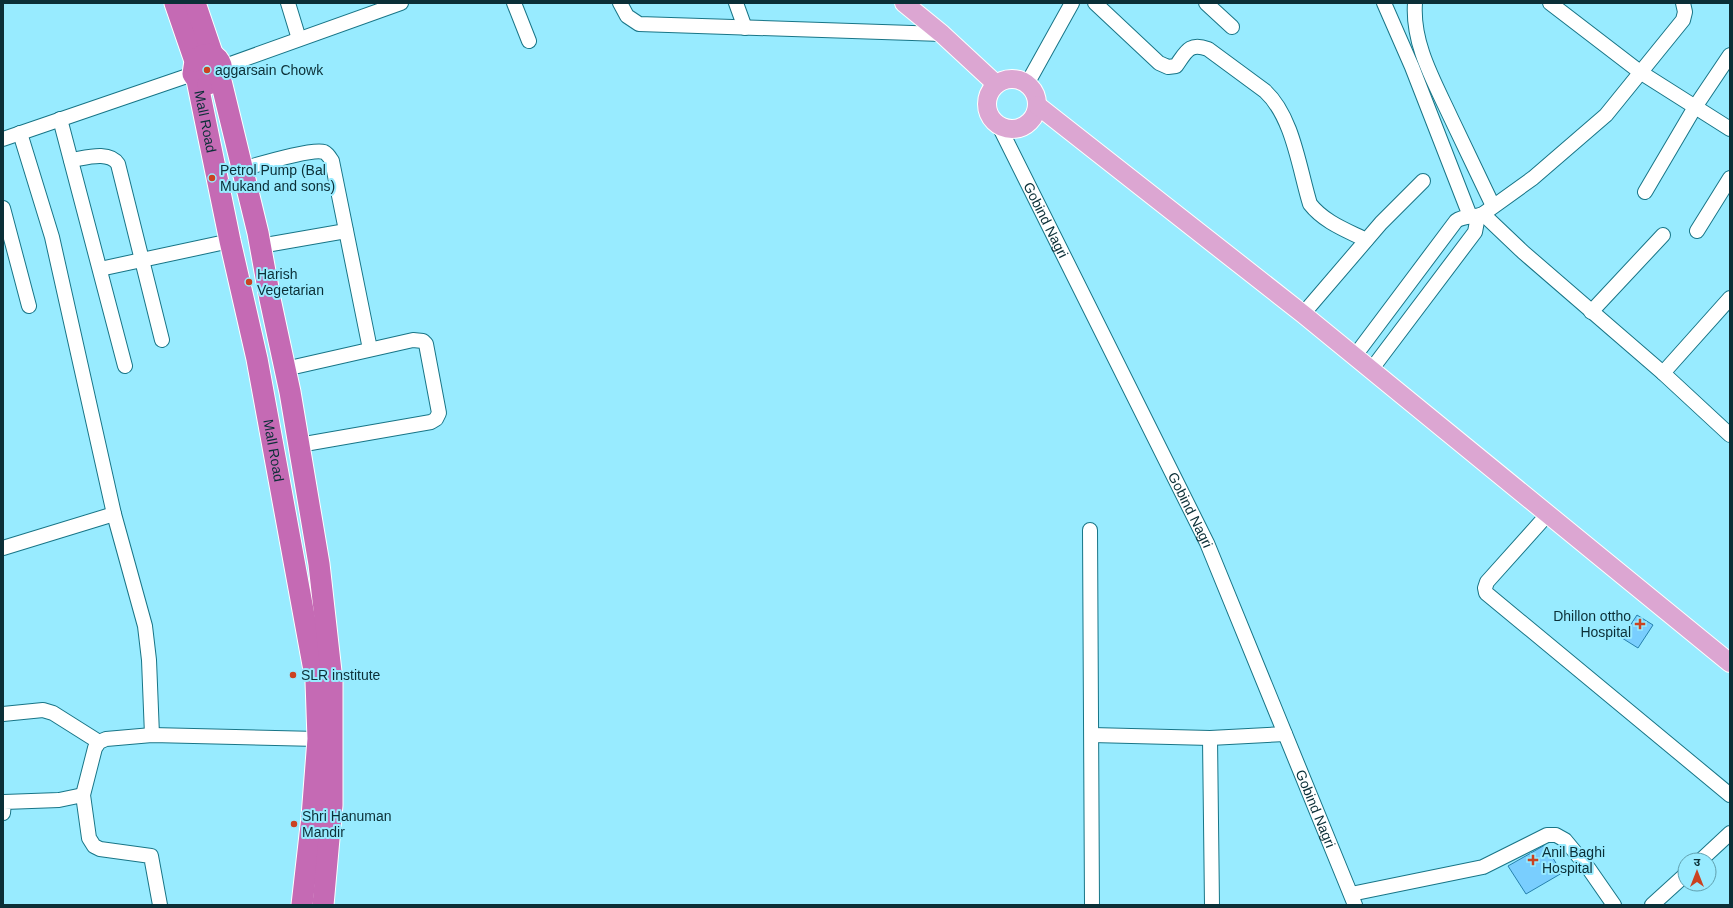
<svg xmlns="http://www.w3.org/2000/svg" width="1733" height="908" font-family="Arial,'Noto Sans Devanagari',sans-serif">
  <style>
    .building { fill: #79cefe; stroke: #2681ad }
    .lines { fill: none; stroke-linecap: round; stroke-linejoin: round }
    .minor-casing { stroke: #187587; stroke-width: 16 }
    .major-casing { stroke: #fff; stroke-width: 20 }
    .highway-casing { stroke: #fff; stroke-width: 23 }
    .minor { stroke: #fff; stroke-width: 14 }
    .major { stroke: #dca6d2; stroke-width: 18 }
    .highway { stroke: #c56ab4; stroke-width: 21 }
    .poi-dot { fill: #cb4220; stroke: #98ebff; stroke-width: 1.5 }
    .labels { text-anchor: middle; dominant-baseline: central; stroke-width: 4; stroke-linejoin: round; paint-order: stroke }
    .poi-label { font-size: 14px; fill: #0b2f37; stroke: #98ebff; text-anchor: start }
    .street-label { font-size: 14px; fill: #0b2f37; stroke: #98ebff }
  </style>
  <rect width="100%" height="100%" fill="#98ebff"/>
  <!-- building -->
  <g class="building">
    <path d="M1637,615L1653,625L1638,648L1622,638Z"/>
    <path d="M1545,845L1562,873L1526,894L1508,866Z"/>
  </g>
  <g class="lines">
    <!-- minor casing -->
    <g class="minor-casing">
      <g id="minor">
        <path d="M288,3L299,39"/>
        <path d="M514,3L529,41"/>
        <path d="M620,3L627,16L639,24L942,34"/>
        <path d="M736,3L745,28"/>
        <path d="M1095,3L1159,63L1168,67L1176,66C1186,52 1189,42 1208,49L1265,91C1293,117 1299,168 1310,204C1324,222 1346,230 1366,240"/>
        <path d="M1206,3L1232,27"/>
        <path d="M1384,3L1412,67L1470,216"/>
        <path d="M1415,3C1412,44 1434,81 1451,118C1465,147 1479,177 1493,206"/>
        <path d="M1550,3L1640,72L1730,129"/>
        <path d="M222,67L401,3"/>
        <path d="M1027,84L1072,3"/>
        <path d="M60,119L125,366"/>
        <path id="s1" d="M999,126L1207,543L1355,905"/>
        <path d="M20,133L52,237L114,514L145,626L149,660L152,735"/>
        <path d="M3,139L193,74"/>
        <path d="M71,160C85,158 109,150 118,164L162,340"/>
        <path d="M242,169C257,165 312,148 324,152C328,154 330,158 332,161L370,349"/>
        <path d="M1645,192L1695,107L1730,55"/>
        <path d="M3,208L29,306"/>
        <path d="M1483,214L1523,252L1663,373L1730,435"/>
        <path d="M1697,231L1730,178"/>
        <path d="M260,246L346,231"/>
        <path d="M100,269L230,241"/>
        <path d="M1591,312L1663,235"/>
        <path d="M1303,314L1381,223L1423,181"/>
        <path d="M1354,357L1456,221C1464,215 1474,218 1483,214L1533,178L1606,115L1683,20L1685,12L1683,3"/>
        <path d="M285,369L413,340L423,341L426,344L439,413L436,419L431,422L299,445"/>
        <path d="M1371,370L1475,232L1478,216"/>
        <path d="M1663,373L1730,298"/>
        <path d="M1547,515L1487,582L1485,588L1486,593L1730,795"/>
        <path d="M1090,530L1092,905"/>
        <path d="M3,548L114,514"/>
        <path d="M3,714L43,710L53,713L99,742"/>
        <path d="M1092,735L1210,738L1285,734"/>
        <path d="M1210,738L1212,905"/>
        <path d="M3,813L4,802L59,800L83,795"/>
        <path d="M1701,860L1730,833"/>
        <path d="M1351,894L1483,867L1547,835H1556L1565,840L1589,869L1614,905"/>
        <path d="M160,905L151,856L100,849L94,846L89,838L83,795L95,748L99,742L106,739L152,735L318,739"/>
        <path d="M1652,905L1685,875"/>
      </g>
    </g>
    <!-- major casing -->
    <g class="major-casing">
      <g id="major">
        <path d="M904,3L942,34L996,84"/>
        <circle cx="1012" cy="104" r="25"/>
        <path d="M1037,105L1303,314L1730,663"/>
      </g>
    </g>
    <!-- highway casing -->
    <g class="highway-casing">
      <g id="highway">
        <path id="s2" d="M175,3L195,61L193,74L197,80L230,241L257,359L316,681L318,739L312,817L302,905"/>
        <path d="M195,3L213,56"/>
        <path d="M195,61C215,39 236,77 208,84"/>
        <path d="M220,77L258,233L270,299L290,392L319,564L332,681V805L323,905"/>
      </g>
    </g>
    <!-- minor -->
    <use href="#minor" class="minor"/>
    <!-- major -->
    <use href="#major" class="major"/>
    <!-- highway -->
    <use href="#highway" class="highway"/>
  </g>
  <!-- markers -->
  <g class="poi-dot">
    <circle cx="207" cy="70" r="4"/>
    <circle cx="212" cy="178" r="4"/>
    <circle cx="249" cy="282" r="4"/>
    <path d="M1638 618h4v4h4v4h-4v4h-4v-4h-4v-4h4z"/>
    <circle cx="293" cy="675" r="4"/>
    <circle cx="294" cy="824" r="4"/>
    <path d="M1531 854h4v4h4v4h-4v4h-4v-4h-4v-4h4z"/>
  </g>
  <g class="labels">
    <!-- poi labels -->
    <g class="poi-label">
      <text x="215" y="70">aggarsain Chowk</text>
      <text x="220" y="170">Petrol Pump (Bal<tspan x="220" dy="16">Mukand and sons)</tspan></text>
      <text x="257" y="274">Harish<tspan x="257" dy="16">Vegetarian</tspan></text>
      <text x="1631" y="616" text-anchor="end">Dhillon ottho<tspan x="1631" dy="16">Hospital</tspan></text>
      <text x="301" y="675">SLR institute</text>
      <text x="302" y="816">Shri Hanuman<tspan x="302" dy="16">Mandir</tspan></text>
      <text x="1542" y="852">Anil Baghi<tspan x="1542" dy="16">Hospital</tspan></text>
    </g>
    <!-- street labels -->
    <g class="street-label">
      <text stroke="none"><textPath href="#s2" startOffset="124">Mall Road</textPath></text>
      <text stroke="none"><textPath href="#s1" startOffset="105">Gobind Nagri</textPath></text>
      <text stroke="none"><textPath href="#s2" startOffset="460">Mall Road</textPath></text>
      <text stroke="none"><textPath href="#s1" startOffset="429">Gobind Nagri</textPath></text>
      <text stroke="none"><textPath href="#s1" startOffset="753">Gobind Nagri</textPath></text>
    </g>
  </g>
  <!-- border -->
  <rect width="1733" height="908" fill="none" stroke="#0b2f37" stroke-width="8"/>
  <!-- north arrow -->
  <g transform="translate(1697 872)"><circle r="19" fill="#98ebff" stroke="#60a0af"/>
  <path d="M0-3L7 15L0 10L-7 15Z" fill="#cb4220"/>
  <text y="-6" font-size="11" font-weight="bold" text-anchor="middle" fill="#0b2f37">उ</text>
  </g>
</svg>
